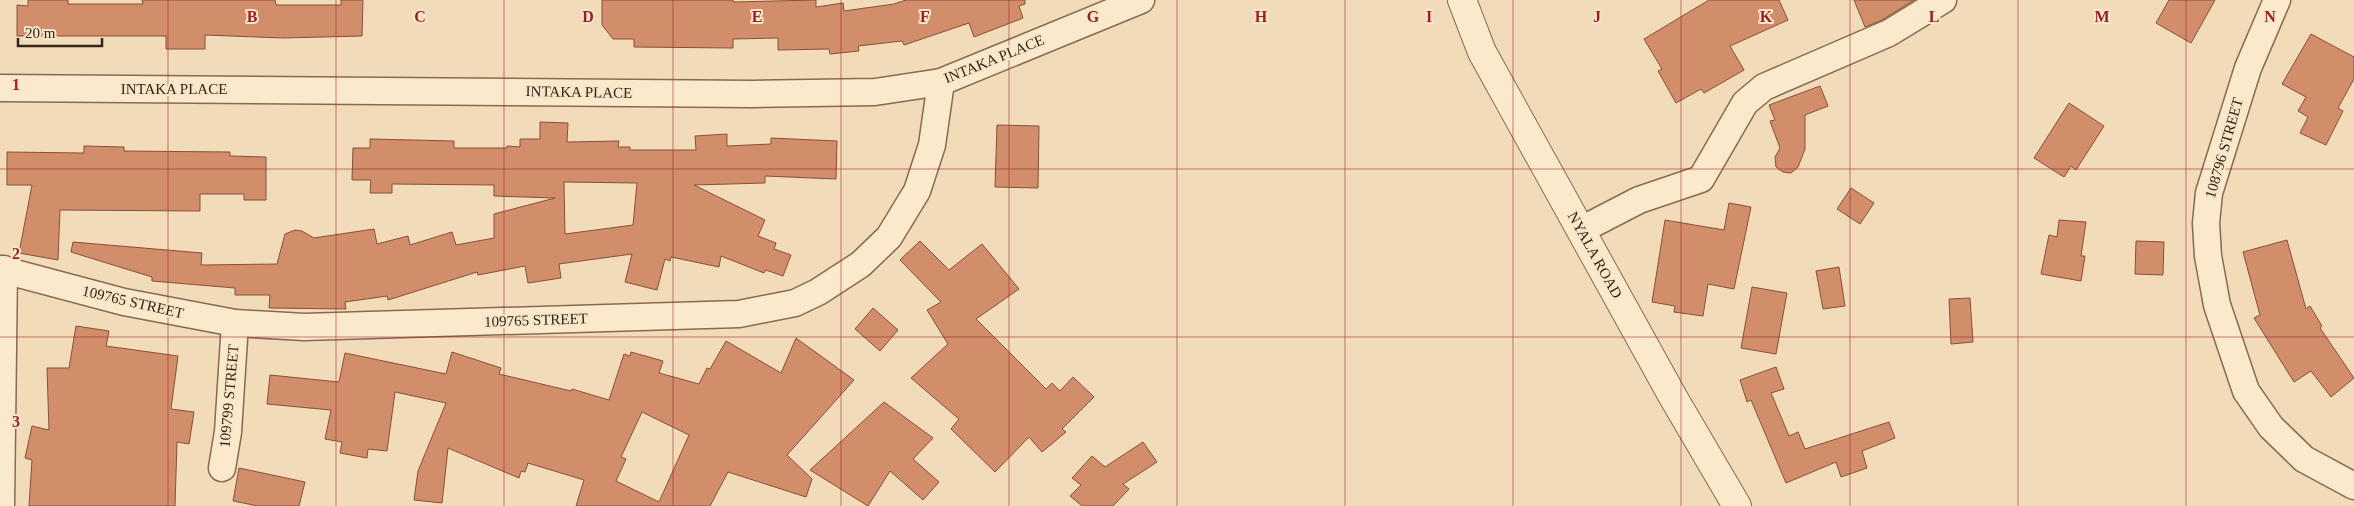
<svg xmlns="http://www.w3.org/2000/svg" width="2354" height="506" font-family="Georgia,serif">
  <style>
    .building { fill: #d28d6b; stroke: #895037; fill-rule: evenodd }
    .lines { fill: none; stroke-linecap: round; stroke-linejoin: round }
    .minor-casing { stroke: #886a53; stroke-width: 29 }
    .tertiary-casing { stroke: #886a53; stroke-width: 30 }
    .minor { stroke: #fbe9cc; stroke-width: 26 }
    .tertiary { stroke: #fbe9cc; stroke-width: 28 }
    .grid { fill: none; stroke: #9b1e2a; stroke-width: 1; stroke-opacity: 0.55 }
    .labels { text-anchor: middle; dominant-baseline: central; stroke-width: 4; stroke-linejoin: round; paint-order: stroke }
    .street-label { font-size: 15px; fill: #352419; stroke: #f8e6c9 }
    .grid-label { font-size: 16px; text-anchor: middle; font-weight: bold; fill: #9b1e2a; stroke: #f8e6c9; stroke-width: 4; stroke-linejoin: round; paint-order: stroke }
  </style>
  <rect width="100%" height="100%" fill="#f1dbb9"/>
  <!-- building -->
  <g class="building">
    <path d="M28,0H68V4H143L142,0H275L276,5H341V0H363L362,36L283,38L205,35V49H166V36H17V5L28,6Z"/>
    <path d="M602,0H733V2L816,0V7L843,3L844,11L894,4L906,0H1025V4L1019,6L1023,18L974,37L969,23L904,45L902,41L858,46L859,51L830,54L829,49L778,50V38L733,39V48L634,47V39H613L602,25Z"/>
    <path d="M1709,0H1779L1788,20L1730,46L1744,70L1704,93L1701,89L1676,103L1658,71L1662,69L1644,39Z"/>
    <path d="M1854,0H1914L1882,20L1865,27Z"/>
    <path d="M2169,0H2215L2191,43L2156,23Z"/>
    <path d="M2311,34L2354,57V79L2338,108L2343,111L2326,145L2300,133L2308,117L2298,111L2306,97L2282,84Z"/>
    <path d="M1820,86L1828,106L1805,115V149L1798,167L1791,173L1783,172L1776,167L1775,157L1780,148L1770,121L1775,120L1769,105Z"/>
    <path d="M2069,103L2104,126L2076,170L2071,166L2064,177L2034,158Z"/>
    <path d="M540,122L568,123L567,142L619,141L618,147H630V150H696L695,136L727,134V146L771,144V138L837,141L836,179L765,176V183L694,185L765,220L758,236L776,243L774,249L791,255L783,276L766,270L764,273L721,256L719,267L671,257L670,261L665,259L657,290L625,282L632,254L559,264L561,278L528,283L525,266L478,275L477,272L388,300L387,296L345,302L346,309L269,308L270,295H235V288L152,281V277L71,252L73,242L202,253L201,265L277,264L285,234L295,230L302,231L314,238L374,229L377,244L408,236L410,245L452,232L456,245L494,238V214L555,198L494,196V185L392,184V193H370L371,180H352L353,148H370V139L454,141V148H507V146L520,147V139H540ZM564,182L637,183L633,225L565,234Z"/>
    <path d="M997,125L1039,126L1038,188L995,187Z"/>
    <path d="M84,146L124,147V151L230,152V156L266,157V200H244V194H200V211L60,210L58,260L19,253L32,185H7V152L84,153Z"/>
    <path d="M1851,188L1874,203L1860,224L1837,209Z"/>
    <path d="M1729,203L1751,207L1734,289L1708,284L1703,316L1674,312L1675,306L1652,302L1665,220L1724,230Z"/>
    <path d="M2059,220L2086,222L2081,256H2085L2081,281L2041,274L2049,235L2057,237Z"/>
    <path d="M2287,240L2306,309L2310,306L2322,326L2320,328L2354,378L2331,397L2311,371L2294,382L2254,318L2260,315L2243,252Z"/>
    <path d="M920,241L949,270L982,244L1019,289L976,319L1046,389L1052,383L1060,391L1073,377L1094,397L1062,429L1066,432L1042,452L1029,437L995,472L951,429L959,419L911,378L948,344L927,310L941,302L900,260Z"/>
    <path d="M2136,241L2164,242L2163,275L2135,274Z"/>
    <path d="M1839,267L1845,306L1823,309L1816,271Z"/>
    <path d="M1752,287L1787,293L1776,354L1741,348Z"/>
    <path d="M1970,298L1973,342L1951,344L1949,299Z"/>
    <path d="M873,308L898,330L880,351L855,329Z"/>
    <path d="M76,326L109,331L106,346L178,356L171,409L194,412L189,444L177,442L175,506H29L32,460L25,458L32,426L49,430L47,368H69Z"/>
    <path d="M796,338L854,380L787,455L812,479L806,497L728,472L710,506H576L584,480L528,463L525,472L521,471L519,478L448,448L442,503L414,500L418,471L446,403L395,392L387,451L368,449L367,458L340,453L342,442L325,439L331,410L267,404L270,375L339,382L345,353L446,374L452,352L501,368L499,374L571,391L572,389L609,400L624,354L630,356L631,352L663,361L659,373L699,384L707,368L710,369L726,341L781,373ZM642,412L689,435L659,502L616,481L626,459L621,457Z"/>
    <path d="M1776,367L1784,389L1771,393L1789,436L1798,432L1805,449L1889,422L1895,438L1862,451L1867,468L1841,477L1836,462L1786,483L1751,400L1747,402L1740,380Z"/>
    <path d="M884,402L933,438L913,459L939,482L923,500L890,471L868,506L810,470Z"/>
    <path d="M1143,442L1157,462L1123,484L1129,489L1113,506H1082L1070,496L1081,485L1072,478L1092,456L1105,467Z"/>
    <path d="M239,468L305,482L299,506H258L233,501Z"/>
  </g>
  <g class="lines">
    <!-- minor casing -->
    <g class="minor-casing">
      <g id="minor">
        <path d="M2277,0L2248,68L2209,193L2206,223L2208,256L2217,305L2246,391L2271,427L2304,459L2354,486"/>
        <path d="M0,88L753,94L875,92L941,82L1141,0"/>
        <path d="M1581,230L1639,200L1701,179L1745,103L1764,87L1889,33L1943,0"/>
        <path d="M0,269L124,302L235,323L304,327L739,314L795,303L818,292L861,264L889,237L917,191L932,145L941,82"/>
        <path d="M222,468L228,432L235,323"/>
        <path d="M1,506L4,269"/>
      </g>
    </g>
    <!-- tertiary casing -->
    <g class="tertiary-casing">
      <path id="tertiary" d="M1462,0L1482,52L1673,397L1737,506"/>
    </g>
    <!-- minor -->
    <use href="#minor" class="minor"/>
    <!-- tertiary -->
    <use href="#tertiary" class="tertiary"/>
  </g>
  <!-- grid -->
  <path class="grid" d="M168,0V506M336,0V506M504,0V506M673,0V506M841,0V506M1009,0V506M1177,0V506M1345,0V506M1513,0V506M1681,0V506M1850,0V506M2018,0V506M2186,0V506M0,169H2354M0,337H2354"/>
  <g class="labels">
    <!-- street labels -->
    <g class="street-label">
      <text transform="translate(994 59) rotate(-22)">INTAKA PLACE</text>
      <text x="174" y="89">INTAKA PLACE</text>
      <text transform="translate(579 92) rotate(1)">INTAKA PLACE</text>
      <text transform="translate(2224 148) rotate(-74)">108796 STREET</text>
      <text transform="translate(1595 255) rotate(61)">NYALA ROAD</text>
      <text transform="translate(133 302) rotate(13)">109765 STREET</text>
      <text transform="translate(536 320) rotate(-2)">109765 STREET</text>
      <text transform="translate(229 396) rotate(-85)">109799 STREET</text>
    </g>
  </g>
  <g class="grid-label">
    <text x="252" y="22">B</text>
    <text x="420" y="22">C</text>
    <text x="588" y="22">D</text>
    <text x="757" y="22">E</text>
    <text x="925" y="22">F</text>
    <text x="1093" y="22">G</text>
    <text x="1261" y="22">H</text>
    <text x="1429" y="22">I</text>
    <text x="1597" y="22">J</text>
    <text x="1766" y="22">K</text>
    <text x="1934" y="22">L</text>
    <text x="2102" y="22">M</text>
    <text x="2270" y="22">N</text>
    <text x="16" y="90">1</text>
    <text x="16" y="259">2</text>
    <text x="16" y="427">3</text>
  </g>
  <!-- scale -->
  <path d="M18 38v8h84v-8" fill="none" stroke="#352419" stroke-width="2.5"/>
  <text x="25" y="38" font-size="15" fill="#352419" stroke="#f8e6c9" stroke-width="4" paint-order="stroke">20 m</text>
</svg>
